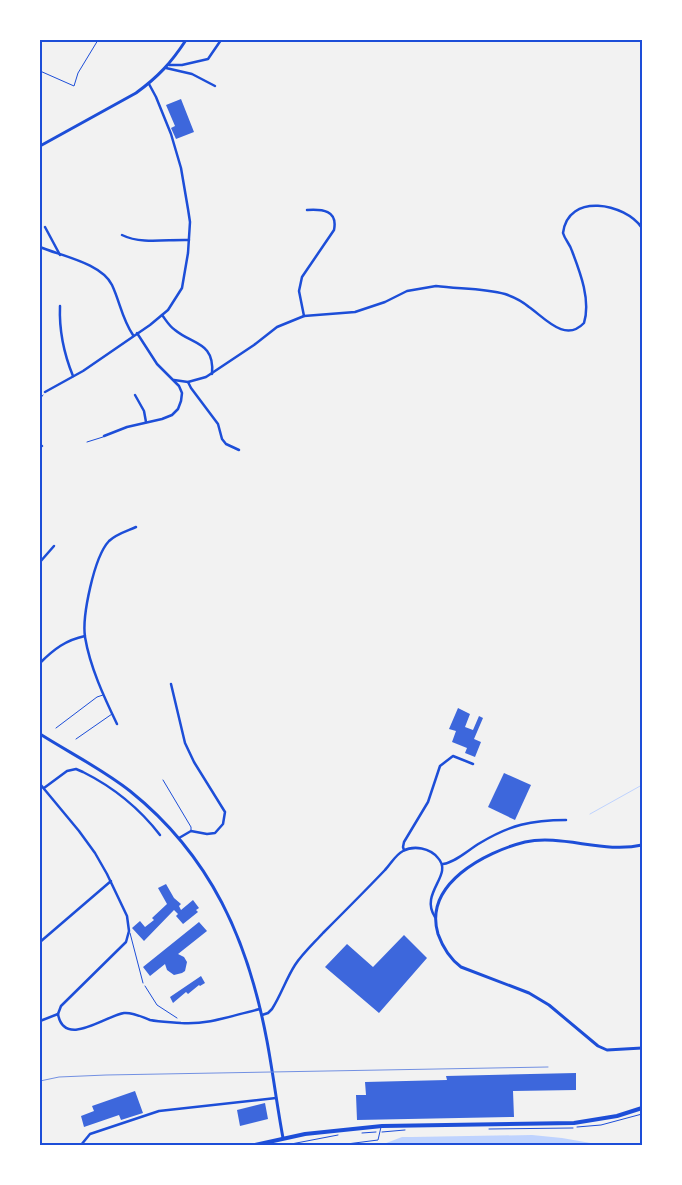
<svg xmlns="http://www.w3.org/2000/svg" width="682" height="1185" font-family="Helvetica,sans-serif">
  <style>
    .water { fill: #bfd3fe }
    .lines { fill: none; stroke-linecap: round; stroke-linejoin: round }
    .stream { stroke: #bfd3fe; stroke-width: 1 }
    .building { fill: #3d67dc }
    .path { stroke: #1d4ed8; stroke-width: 1 }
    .service { stroke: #1d4ed8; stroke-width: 1 }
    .minor { stroke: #1d4ed8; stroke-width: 2.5 }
    .tertiary { stroke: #1d4ed8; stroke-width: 3 }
    .primary { stroke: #1d4ed8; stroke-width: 4 }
    .rail { stroke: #7290e2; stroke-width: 1 }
    .neatline { fill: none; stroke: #1d4ed8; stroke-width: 2 }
  </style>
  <rect width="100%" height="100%" fill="#f2f2f2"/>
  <!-- water -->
  <path class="water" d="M532,1135L562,1138L602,1145H381L402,1137H412Z"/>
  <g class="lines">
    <!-- stream -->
    <path class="stream" d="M590,814L642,785"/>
  </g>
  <!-- building -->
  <g class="building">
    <path d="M181,99L194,132L176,139L171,128L175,126L166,105Z"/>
    <path d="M458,708L470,714L465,727L473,730L479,716L483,718L474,739L481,742L475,757L465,753L467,748L452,742L456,731L449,729Z"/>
    <path d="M504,773L531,785L515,820L488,807Z"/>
    <path d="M166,884L174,898L181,904L179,906L181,910L193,900L199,908L196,910L198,912L183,924L176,916L178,914L174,910L144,941L132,928L140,921L145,927L154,920L152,918L167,904L158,888Z"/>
    <path d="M199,922L207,931L178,954L184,957L187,962L185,971L182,973L174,975L167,970L165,964L150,976L143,967Z"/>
    <path d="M404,935L427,958L379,1013L325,967L347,944L373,967Z"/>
    <path d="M201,976L205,983L200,986L199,985L188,994L186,992L173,1003L170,997Z"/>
    <path d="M576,1073V1090L513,1091L514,1117L357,1120L356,1095H366L365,1082L447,1080L446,1076Z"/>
    <path d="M135,1091L143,1113L121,1120L119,1115L84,1127L81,1116L94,1111L92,1106Z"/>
    <path d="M265,1103L268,1119L240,1126L237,1110Z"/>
  </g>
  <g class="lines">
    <!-- path -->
    <g class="path">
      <path d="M40,399L43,395"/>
      <path d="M145,986L157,1005L177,1018"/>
      <path d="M577,1127L601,1125L642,1114"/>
      <path d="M489,1129L573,1128"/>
      <path d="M382,1132L405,1130"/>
      <path d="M362,1133L376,1132"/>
      <path d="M286,1145L338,1135"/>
    </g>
    <!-- service -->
    <g class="service">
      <path d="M40,71L74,86L78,73L98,40"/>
      <path d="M87,442L103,437"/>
      <path d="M56,728L97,697L103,695"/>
      <path d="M76,739L112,714"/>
      <path d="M163,780L191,827V831"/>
      <path d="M130,933L143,983"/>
      <path d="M339,1145L378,1140L381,1127"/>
    </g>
    <!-- minor -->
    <g class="minor">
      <path d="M169,65H182L208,59L221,40"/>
      <path d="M166,68L192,74L215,86"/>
      <path d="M45,227L60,255"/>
      <path d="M122,235C142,245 168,239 189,240"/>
      <path d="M40,247C61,256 101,263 112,285C120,302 122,319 133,335"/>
      <path d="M60,306C59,331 64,354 73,376"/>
      <path d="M162,315C166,320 169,326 175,330C193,345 215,342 212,374"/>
      <path d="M304,316L299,291L302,277L334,230C338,210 322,209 307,210"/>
      <path d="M174,380L188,382L206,377L254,345L277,327L304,316L355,312L385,302L407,291L436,286C458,289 484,288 505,294C514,297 522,301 529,307C545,318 565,343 584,323C591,300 580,272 572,251C570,244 565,240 563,233C568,192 625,203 642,228"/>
      <path d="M188,382L191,388L218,424L222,439L226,444L239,450"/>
      <path d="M45,392L83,371L150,325L168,310L182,288L188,253L190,222L188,209L181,168L171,134L156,97L149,84"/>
      <path d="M135,395L144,411L146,422"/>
      <path d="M104,436L127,427L162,419L172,415L178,409L181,401L182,393L179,386L157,364L137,333"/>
      <path d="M40,447L42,446"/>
      <path d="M40,562L54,546"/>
      <path d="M40,663C54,649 66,640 85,636"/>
      <path d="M171,684L185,743L194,762L225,812L223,824L215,833L207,834L191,831L179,838"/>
      <path d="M117,724C104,697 90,667 85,637C82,616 94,557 109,541C116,534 127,531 136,527"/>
      <path d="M40,784L79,831L95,853L107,874L127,916L129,931L126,942L61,1006L58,1014C64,1049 107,1015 124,1013C133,1012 142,1017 150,1020C160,1022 171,1022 181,1023C209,1025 233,1015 260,1009"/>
      <path d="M44,788L67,771L76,769L83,772C113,787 140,809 160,835"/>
      <path d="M404,850L403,847L404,842L428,802L440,766L453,756L473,764"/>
      <path d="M443,864C456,862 468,850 480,843C510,825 531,820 566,820"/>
      <path d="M40,942L111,881"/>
      <path d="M262,1015L268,1013L272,1009C281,995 286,979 295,965C303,953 314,943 323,933C344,912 365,891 385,870C391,864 395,855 403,851C414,845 430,848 438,858C454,875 419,893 435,917"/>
      <path d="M40,1021L58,1014"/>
      <path d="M81,1145L90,1134L159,1111L276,1098"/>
    </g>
    <!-- tertiary -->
    <g class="tertiary">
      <path d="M40,146L136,93C158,77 171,63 186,40"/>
      <path d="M40,734C70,753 102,769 130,791C211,856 248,940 267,1041C273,1073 277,1106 283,1138"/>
      <path d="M642,845C604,854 562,834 525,842C485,852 423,884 438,934C443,948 449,958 461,967L529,993L549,1005L598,1046L607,1050L642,1048"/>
    </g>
    <!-- primary -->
    <path class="primary" d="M255,1145L305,1134L382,1126L574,1123L617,1116L642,1108"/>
    <!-- rail -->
    <path class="rail" d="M40,1081L59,1077L106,1075L548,1067"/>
  </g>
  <!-- border -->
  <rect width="682" height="1185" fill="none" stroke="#ffffff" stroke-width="82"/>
  <rect x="41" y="41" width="600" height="1103" class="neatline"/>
</svg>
